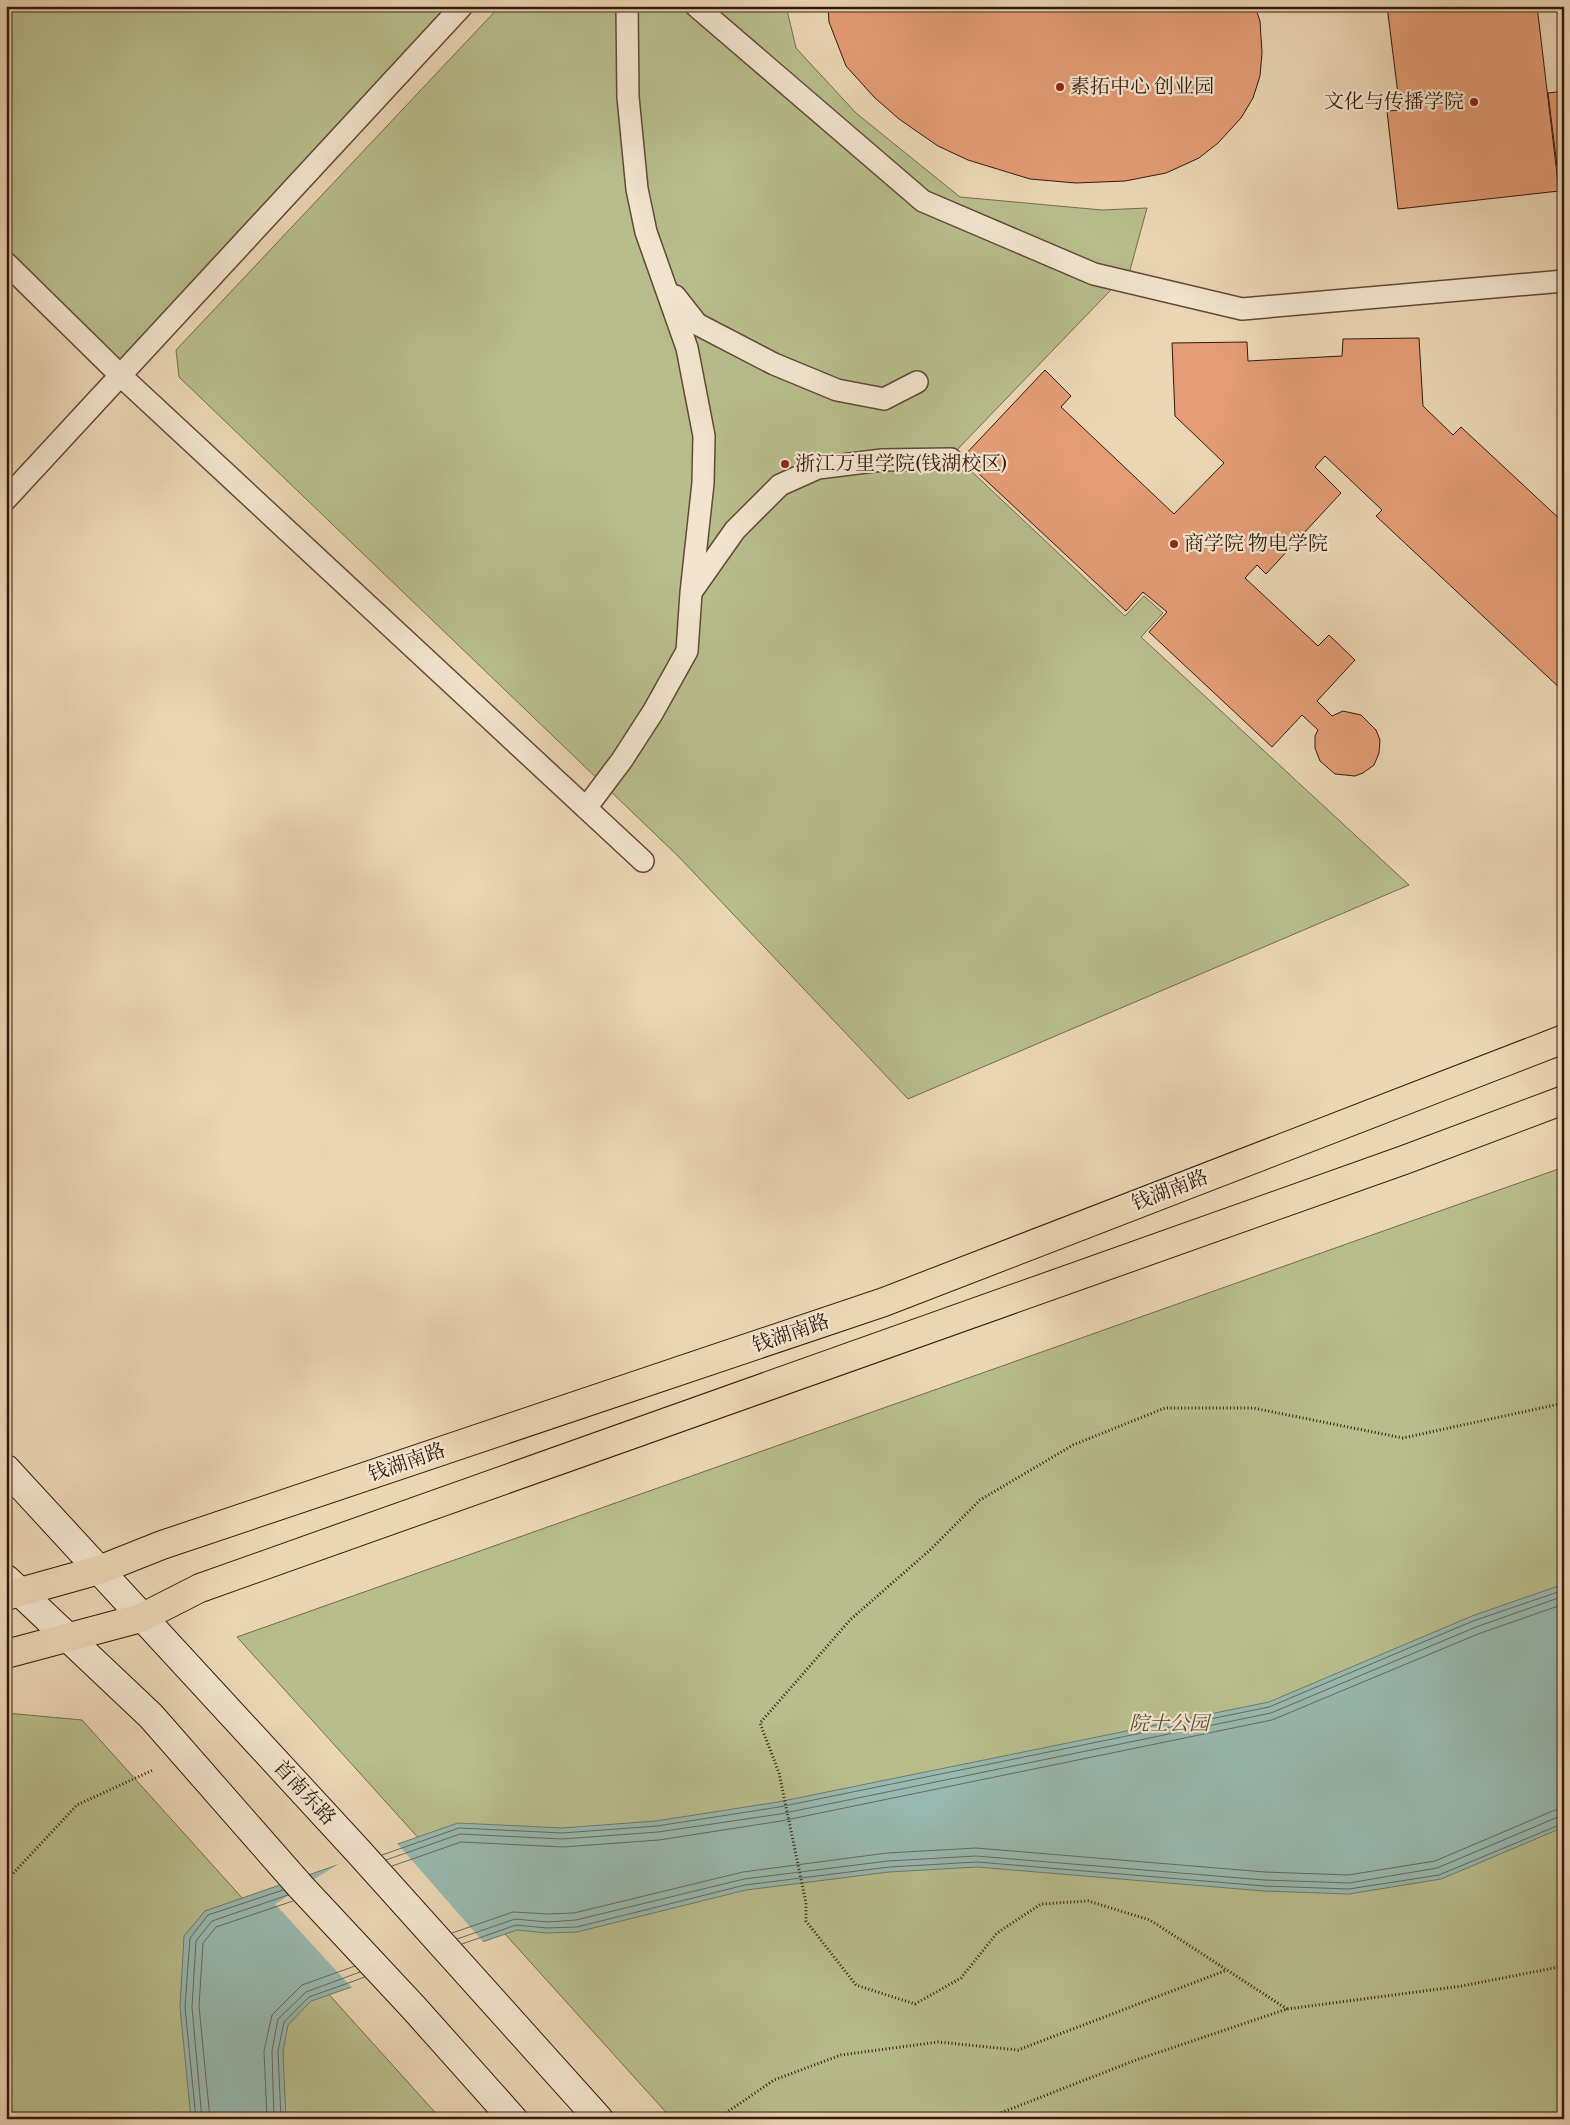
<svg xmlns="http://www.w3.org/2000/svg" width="1570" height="2125" font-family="'Libre Bodoni','Noto Serif SC',serif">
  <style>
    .green { fill: #b8bd8c; stroke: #766c4c }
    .water { fill: #98b9b0; stroke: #70796e }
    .pier { fill: #ebd6b4 }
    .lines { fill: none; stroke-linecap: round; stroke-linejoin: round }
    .shore { stroke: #666a5e; stroke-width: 1 }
    .building { fill: #e39c75; stroke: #341a0b }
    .service-casing { stroke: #624935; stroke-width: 24 }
    .secondary-casing { stroke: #341a0b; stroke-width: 30 }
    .primary-casing { stroke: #341a0b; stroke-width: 30 }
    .path { stroke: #341a0b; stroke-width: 3; stroke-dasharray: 1 2.5; stroke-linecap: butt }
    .service { stroke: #f2e4ce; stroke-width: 21 }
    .secondary { stroke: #f2e4ce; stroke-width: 28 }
    .primary { stroke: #ebd6b4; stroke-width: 28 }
    .poi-dot { fill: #8f2418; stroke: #f2e4ce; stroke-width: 2 }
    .labels { text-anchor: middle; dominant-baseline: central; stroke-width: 4.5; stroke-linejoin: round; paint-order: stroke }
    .poi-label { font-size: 20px; fill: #341a0b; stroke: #f2e4ce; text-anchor: start }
    .street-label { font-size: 20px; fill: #341a0b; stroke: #f2e4ce }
    .park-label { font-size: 20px; font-style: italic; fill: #5c4b32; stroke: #f2e4ce }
  </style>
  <rect width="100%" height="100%" fill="#ebd6b4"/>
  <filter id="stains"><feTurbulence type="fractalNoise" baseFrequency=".004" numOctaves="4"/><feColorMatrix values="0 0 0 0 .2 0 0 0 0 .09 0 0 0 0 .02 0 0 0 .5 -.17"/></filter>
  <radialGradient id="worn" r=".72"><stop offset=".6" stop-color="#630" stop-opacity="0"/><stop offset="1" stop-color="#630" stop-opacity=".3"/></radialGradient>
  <!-- green -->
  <g class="green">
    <path d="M6,6H462L121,376L6,263Z"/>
    <path d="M500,6H786L796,48L856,113L960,197L1102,210L1147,208L1130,270L953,454L1125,616L1144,596L1163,613L1141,637L1409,885L908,1099L679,857L179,377L176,350Z"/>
    <path d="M1564,1167V2119H672L237,1637Z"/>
    <path d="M6,1713L82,1720L441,2119H6Z"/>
  </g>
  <!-- water -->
  <path class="water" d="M1564,1584V1827L1441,1879L1349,1894L1264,1891L977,1867L889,1872L746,1890L577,1932L547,1933L517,1930L311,2001L288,2025L283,2051L286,2119H191L180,2007L184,1936L205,1911L458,1823L562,1828L656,1821L778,1802L1269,1702L1472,1616Z"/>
  <!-- pier -->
  <path class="pier" d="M396,1842L485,1944L353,1989L275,1904L343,1861Z"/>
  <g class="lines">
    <!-- shore -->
    <g class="shore">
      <path d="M382,1855L459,1828L562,1833L657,1826L779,1807L1269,1707L1473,1621L1564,1590"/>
      <path d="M386,1860L460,1834L562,1839L658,1832L780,1814L1271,1713L1476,1627L1564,1596"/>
      <path d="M392,1866L461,1842L563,1847L659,1840L781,1821L1272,1720L1478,1634L1564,1604"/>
      <path d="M452,1933L513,1912L548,1914L574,1913L743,1872L887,1853L976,1848L1265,1872L1348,1875L1435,1861L1555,1810L1564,1809"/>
      <path d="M457,1939L515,1919L547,1922L576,1920L744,1879L888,1861L976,1856L1264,1880L1349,1883L1437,1868L1558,1817L1564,1816"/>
      <path d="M462,1944L516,1925L547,1928L577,1927L745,1885L889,1867L977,1862L1264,1886L1349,1889L1439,1875L1564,1823"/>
      <path d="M196,2119L185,2007L190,1938L208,1915L283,1890"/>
      <path d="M202,2119L192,2007L196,1941L212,1921L288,1895"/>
      <path d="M210,2119L199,2006L203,1943L216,1927L293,1901"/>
      <path d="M267,2119L264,2051L272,2015L302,1985L355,1966"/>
      <path d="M274,2119L272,2051L278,2019L306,1992L360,1972"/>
      <path d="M281,2119L278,2051L284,2022L309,1997L365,1977"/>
    </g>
  </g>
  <!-- building -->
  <g class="building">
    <path d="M828,6H1255L1260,21L1262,53L1260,76L1253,98L1241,118L1218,143L1199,158L1166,173L1125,181L1076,183L1030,179L968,160L938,146L899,119L874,97L846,66L829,22Z"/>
    <path d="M1387,6H1537L1559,191L1398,209L1387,111L1400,110Z"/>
    <path d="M1564,91V165L1557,166L1548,93Z"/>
    <path d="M1419,338L1423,406L1453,435L1461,427L1564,523V692L1376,516L1382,510L1325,456L1315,467L1341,493L1266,574L1257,565L1245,578L1318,646L1329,635L1355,660L1317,701L1332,716L1343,711L1361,715L1376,730L1380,740L1379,753L1374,765L1363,773L1355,776L1335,774L1320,761L1315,748V736L1318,730L1302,715L1272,747L1149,632L1167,612L1143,592L1126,611L962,458L1045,370L1071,396L1061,407L1174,514L1224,463L1175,416L1172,343L1247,342L1248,361L1342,356L1343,339Z"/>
  </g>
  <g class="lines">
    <!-- service casing -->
    <g class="service-casing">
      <g id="service">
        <path d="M696,6L923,201L1094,274L1242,309L1564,281"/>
        <path d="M6,263L121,376L643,861"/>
        <path d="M675,296L697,324L774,364L837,390L884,399L917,382"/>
        <path d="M6,499L462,6"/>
        <path d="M692,591L735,530L780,485L818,468L882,460L951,459"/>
        <path d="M586,808L622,760L653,712L687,651L691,593L703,483L704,436L687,348L646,232L637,189L628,97L627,6"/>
      </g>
    </g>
    <!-- secondary casing -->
    <g class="secondary-casing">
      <g id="secondary">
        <path d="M6,1469L358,1851L599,2119"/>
        <path d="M6,1579L151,1716L301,1887L414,2008L513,2119"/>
      </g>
    </g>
    <!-- primary casing -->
    <g class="primary-casing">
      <g id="primary">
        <path d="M6,1596L99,1570L162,1545L884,1302L1564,1039"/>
        <path d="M6,1654L141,1618L200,1588L1404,1160L1564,1100"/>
      </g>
    </g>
    <!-- path -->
    <g class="path">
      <path d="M6,1881L77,1805L153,1770"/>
      <path d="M1287,2009L1150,1920L1088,1901L1041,1904L997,1933L961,1978L915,2004L856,1985L806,1921V1903L779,1773L760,1723L850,1620L930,1550L980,1500L1073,1445L1165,1408H1253L1403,1438L1564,1403"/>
      <path d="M717,2119L774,2080L841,2055L938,2042L1018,2050L1227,1970"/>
      <path d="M985,2119L1136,2060L1287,2009L1462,1986L1564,1966"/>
    </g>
    <!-- service -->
    <use href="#service" class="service"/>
    <!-- secondary -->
    <use href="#secondary" class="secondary"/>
    <!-- primary -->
    <use href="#primary" class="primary"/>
  </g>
  <!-- markers -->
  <g class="poi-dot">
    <circle cx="1060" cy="87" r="5"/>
    <circle cx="1474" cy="102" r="5"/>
    <circle cx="785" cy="464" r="5"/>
    <circle cx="1174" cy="544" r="5"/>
  </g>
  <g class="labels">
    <!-- poi labels -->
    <g class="poi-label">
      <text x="1070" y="87">素拓中心 创业园</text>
      <text x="1464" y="102" text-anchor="end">文化与传播学院</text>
      <text x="795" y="464">浙江万里学院(钱湖校区)</text>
      <text x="1184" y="544">商学院 物电学院</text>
    </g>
    <!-- street labels -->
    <g class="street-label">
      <text transform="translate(1170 1191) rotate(-21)">钱湖南路</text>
      <text transform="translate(791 1334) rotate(-19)">钱湖南路</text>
      <text transform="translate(407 1463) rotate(-19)">钱湖南路</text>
      <text transform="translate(304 1793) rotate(47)">首南东路</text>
    </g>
    <!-- park labels -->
    <g class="park-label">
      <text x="1169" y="1724">院士公园</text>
    </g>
  </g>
  <!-- margin -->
  <rect width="1570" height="2125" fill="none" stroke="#ebd6b4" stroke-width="25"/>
  <rect x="8" y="8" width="1555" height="2110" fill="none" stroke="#341a0b" stroke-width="2.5"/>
  <rect x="12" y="12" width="1545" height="2100" fill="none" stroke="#341a0b"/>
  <rect width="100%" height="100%" filter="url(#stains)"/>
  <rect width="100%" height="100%" fill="url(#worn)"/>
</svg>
